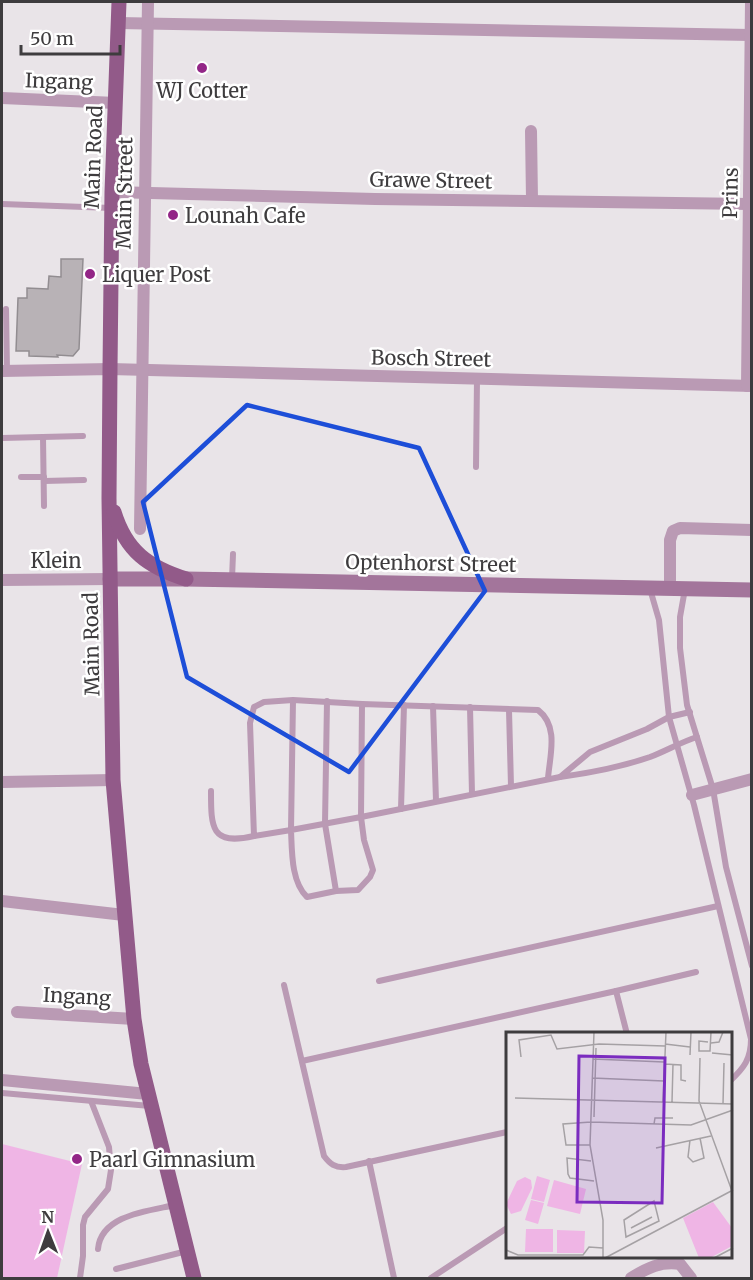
<svg xmlns="http://www.w3.org/2000/svg" width="753" height="1280" font-family="Merriweather,serif">
  <style>
    .green { fill: #efb5e5 }
    .building { fill: #b8b2b6; stroke: #928d91; stroke-width: 1.5 }
    .lines { fill: none; stroke-linecap: round; stroke-linejoin: round }
    .lane { stroke: #ba9ab4; stroke-width: 6 }
    .street { stroke: #ba9ab4; stroke-width: 12 }
    .secondary { stroke: #a3759b; stroke-width: 15 }
    .primary { stroke: #925a89; stroke-width: 15 }
    .marked { fill: none; stroke: #1d4ed8; stroke-width: 4.5; stroke-linejoin: round }
    .poi-dot { fill: #932687; stroke: #fff; stroke-width: 2 }
    .labels { text-anchor: middle; dominant-baseline: central; stroke-width: 5; stroke-linejoin: round; paint-order: stroke }
    .street-label { font-size: 20px; fill: #3e3c3e; stroke: #fff }
    .poi-label { font-size: 20px; fill: #3e3c3e; stroke: #fff; text-anchor: start }
    .inset-road { fill: none; stroke: #a5a1a4; stroke-width: 1.5 }
    .view { fill: #7b2cbf; fill-opacity: 0.15; stroke: #7b2cbf; stroke-width: 3 }
    .inset-edge { fill: none; stroke: #3e3c3e; stroke-width: 3 }
  </style>
  <rect width="100%" height="100%" fill="#e9e4e8"/>
  <!-- green -->
  <path class="green" d="M2,1144L82,1164L57,1278H2Z"/>
  <!-- building -->
  <path class="building" d="M61,259H83L79,349L73,356L57,355L58,357L29,356V351H16L18,298H27V288L48,289L49,276L61,277Z"/>
  <g class="lines">
    <!-- lane -->
    <g class="lane">
      <path d="M2,204L112,208"/>
      <path d="M6,309L7,371"/>
      <path d="M43,437L44,506"/>
      <path d="M2,438L83,436"/>
      <path d="M476,467L477,379"/>
      <path d="M21,477H44"/>
      <path d="M44,481L84,480"/>
      <path d="M232,579L233,554"/>
      <path d="M650,589L659,620L669,717L694,805L751,1039C751,1059 744,1068 730,1081"/>
      <path d="M685,589L680,617V648L687,705L713,789L726,867L752,966"/>
      <path d="M293,700L264,702L254,707L250,723L254,836L291,830L293,700L362,704"/>
      <path d="M327,701L325,824L336,891"/>
      <path d="M433,706L436,801"/>
      <path d="M470,707L472,794"/>
      <path d="M509,710L511,786"/>
      <path d="M690,712L669,717L647,729L590,752L560,777C590,773 621,767 650,757C666,751 681,742 697,737"/>
      <path d="M548,778C550,755 559,726 538,710L362,704L361,817L560,777"/>
      <path d="M211,791C211,828 211,846 254,836"/>
      <path d="M401,809L404,705"/>
      <path d="M361,817L364,840L373,870L370,877L358,890L336,891L307,897C291,882 292,851 291,830Z"/>
      <path d="M379,981L718,906"/>
      <path d="M284,985L324,1156C330,1164 335,1168 346,1167L507,1132"/>
      <path d="M616,991L696,972"/>
      <path d="M302,1061L616,991L627,1034"/>
      <path d="M2,1093L150,1106"/>
      <path d="M369,1161L394,1278"/>
      <path d="M98,1249C101,1215 148,1211 175,1205"/>
      <path d="M116,1269L187,1251"/>
      <path d="M80,1278L83,1256V1225L85,1217L108,1189L111,1170L109,1147L91,1101"/>
      <path d="M431,1278L507,1228"/>
    </g>
    <!-- street -->
    <g class="street">
      <path d="M118,23L750,35"/>
      <path d="M2,98L116,103"/>
      <path d="M531,131L532,200"/>
      <path d="M112,192L375,199L750,204"/>
      <path d="M2,371L110,369L752,386"/>
      <path d="M747,386L751,2"/>
      <path d="M140,529L148,2"/>
      <path d="M2,580L110,579"/>
      <path d="M670,589V540L673,531L680,528L752,530"/>
      <path d="M2,782L113,780"/>
      <path d="M692,795L752,779"/>
      <path d="M2,901L124,915"/>
      <path d="M17,1012L134,1019"/>
      <path d="M2,1080L148,1094"/>
      <path d="M631,1278C647,1268 661,1261 680,1264L691,1278"/>
    </g>
    <!-- secondary -->
    <path class="secondary" d="M110,579H186L752,590"/>
    <!-- primary -->
    <g class="primary">
      <path d="M119,2L112,192L110,369L109,498L113,780L134,1019L141,1064L194,1278"/>
      <path d="M114,512C126,551 148,567 186,579"/>
    </g>
  </g>
  <!-- marked area -->
  <path class="marked" d="M247,405L419,448L485,591L349,772L187,677L143,502Z"/>
  <!-- markers -->
  <g class="poi-dot">
    <circle cx="202" cy="68" r="6"/>
    <circle cx="173" cy="215" r="6"/>
    <circle cx="90" cy="274" r="6"/>
    <circle cx="77" cy="1159" r="6"/>
  </g>
  <g class="labels">
    <!-- street labels -->
    <g class="street-label">
      <text transform="translate(59 81) rotate(2)">Ingang</text>
      <text transform="translate(93 157) rotate(-88)">Main Road</text>
      <text transform="translate(431 180) rotate(1)">Grawe Street</text>
      <text transform="translate(124 193) rotate(-89)">Main Street</text>
      <text transform="translate(730 193) rotate(-89)">Prins</text>
      <text transform="translate(431 358) rotate(1)">Bosch Street</text>
      <text x="56" y="560">Klein</text>
      <text transform="translate(431 563) rotate(1)">Optenhorst Street</text>
      <text transform="translate(91 644) rotate(-91)">Main Road</text>
      <text transform="translate(77 996) rotate(3)">Ingang</text>
    </g>
    <!-- poi labels -->
    <g class="poi-label">
      <text x="202" y="90" text-anchor="middle">WJ Cotter</text>
      <text x="185" y="215">Lounah Cafe</text>
      <text x="102" y="274">Liquer Post</text>
      <text x="89" y="1159">Paarl Gimnasium</text>
    </g>
  </g>
  <!-- overview -->
  <g transform="translate(506 1032)">
    <rect width="226" height="226" fill="#e9e4e8"/>
    <path d="M31,144L44,148L38,170L25,167ZM19,145L25,148L26,156L15,179L5,182L0,172L11,149ZM48,148L80,157L74,182L41,174ZM25,168L38,171L32,192L19,188ZM207,170L226,196V214L204,226H193L177,186ZM20,197H47V220H19ZM51,198L79,199L78,221H51Z" fill="#efb5e5"/>
    <path class="inset-road" d="M88,0L84,113L97,188V226M202,10L193,9V19H204L205,0M205,11L213,10L217,0M159,12L184,15M206,21L227,23M184,23L185,0M15,25L13,8L45,3L51,17L93,12L159,14M194,26L193,69L226,159M87,27L158,30M159,32L175,33V48L180,49M86,46L158,49M9,66L227,72M157,70L160,0M166,70L167,32M217,72L218,31M88,85L90,16M85,90L185,93L227,78M148,92L149,86H167M184,108L182,125L187,130L198,126L194,106M84,113H60L57,92L85,90M150,116L205,104M85,129L61,126L62,142L64,146L88,149M148,169L153,189L120,205L118,188ZM125,196L146,185M0,218L12,223H77L83,215L97,216M99,226L227,158M208,226L227,216"/>
    <path class="view" d="M73,24L159,26L156,171L71,170Z"/>
    <rect width="226" height="226" class="inset-edge"/>
  </g>
  <!-- border -->
  <rect width="753" height="1280" fill="none" stroke="#3e3c3e" stroke-width="6"/>
  <!-- north arrow -->
  <g transform="translate(48 1232) rotate(359)" stroke="#ffffff" stroke-width="4.5" paint-order="stroke">
  <path d="M0-4.5L10 22L0 15L-10 22Z" fill="#3e3c3e"/>
  <text y="-9" font-size="16" font-weight="bold" text-anchor="middle" fill="#3e3c3e">N</text>
  </g>
  <!-- scale -->
  <path d="M21 45v9h99v-9" fill="none" stroke="#3e3c3e" stroke-width="3"/>
  <text x="30" y="45" font-size="18" fill="#3e3c3e" stroke="#ffffff" stroke-width="4.5" paint-order="stroke">50 m</text>
</svg>
